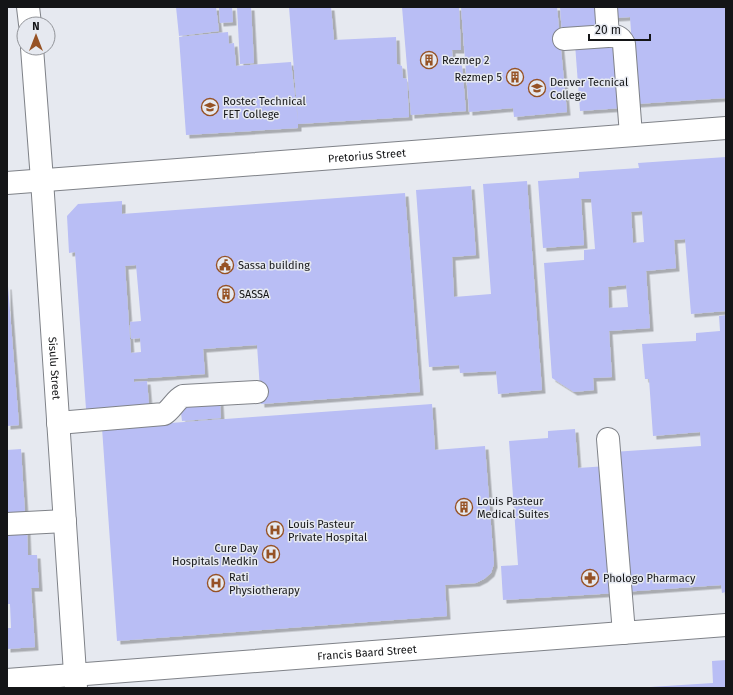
<svg xmlns="http://www.w3.org/2000/svg" width="733" height="695" font-family="'Fira Sans',sans-serif">
  <style>
    .building { fill: #b9bef5; fill-rule: evenodd; filter: url(#shadow) }
    .lines { fill: none; stroke-linecap: round; stroke-linejoin: round }
    .minor-casing { stroke: #7f8288; stroke-width: 24 }
    .minor { stroke: #fff; stroke-width: 22 }
    .labels { text-anchor: middle; dominant-baseline: central; stroke-width: 3; stroke-linejoin: round; paint-order: stroke }
    .poi-label { font-size: 11px; fill: #141517; stroke: #e6e9f0; text-anchor: start }
    .street-label { font-size: 11px; fill: #141517; stroke: #e6e9f0 }
  </style>
  <defs>
    <filter id="shadow"><feDropShadow dx="3.5" dy="3.5" stdDeviation="0" flood-color="#0004"/></filter>
  </defs>
  <rect width="100%" height="100%" fill="#e6e9f0"/>
  <!-- building -->
  <g class="building">
    <path d="M176,7H216L219,31L179,36Z"/>
    <path d="M232,7L233,22L220,23L219,8Z"/>
    <path d="M237,7H251L254,63L240,64Z"/>
    <path d="M289,7H331L334,40L396,37L397,64L402,66L403,78L407,79L409,117L298,124V128L186,135L179,37L228,32L229,44L234,43L236,66L291,62L298,121Z"/>
    <path d="M402,7H459L461,50H452L453,65H462L466,111L411,115Z"/>
    <path d="M461,7H557L567,112L514,117L513,108L469,112Z"/>
    <path d="M560,7H598L599,31L562,34Z"/>
    <path d="M613,7H726V98L636,104L630,17L614,18Z"/>
    <path d="M610,42L618,48L622,108L580,111L575,44Z"/>
    <path d="M726,157V311L691,314L685,239L674,240L676,268L646,271L650,328L609,331L612,377L593,378L594,390L574,392L552,378L544,263L584,260V250L595,249L591,199H581L584,245L543,248L538,181L579,178V172L639,168L638,163ZM642,211L644,242L633,243L631,212ZM626,285L628,307L609,308L608,287Z"/>
    <path d="M527,181L542,390L498,394L496,371L460,373L459,365L429,367L416,190L471,186L476,255L452,257L454,297L491,294L483,184Z"/>
    <path d="M405,193L420,392L261,404L257,345L203,349L205,374L134,379V382L147,381L149,404L86,409L75,252L69,253L67,216L78,204L122,201V214ZM136,265L141,321L130,322L131,339L140,338L141,352L131,353L125,266Z"/>
    <path d="M7,286H8L19,425L7,426Z"/>
    <path d="M726,315V592L722,593L721,585L623,592L613,452L701,446L700,432L653,436L649,379H645L642,344L696,341V333L720,331L719,316Z"/>
    <path d="M220,402L221,418L182,421L180,405Z"/>
    <path d="M432,404L435,450L485,446L494,564L491,573L484,579L476,583L445,585L447,616L117,641L102,428Z"/>
    <path d="M575,429L578,468L607,466L617,593L503,600L501,566L518,565L509,441L548,438V431Z"/>
    <path d="M21,449L25,513L7,514V450Z"/>
    <path d="M27,530L28,555H37L39,588H31L35,647L7,649V628H11L10,604H7V531Z"/>
    <path d="M726,660V688H650V687L713,683L712,661Z"/>
  </g>
  <g class="lines">
    <!-- minor casing -->
    <g class="minor-casing">
      <g id="minor">
        <path d="M28,7L30,24"/>
        <path d="M606,7L608,36C617,36 620,36 624,44L631,135"/>
        <path d="M564,39L608,36"/>
        <path id="s1" d="M32,48L42,180L76,688"/>
        <path id="s2" d="M7,183L726,128"/>
        <path d="M58,423L164,414C172,409 175,400 183,396L257,392"/>
        <path d="M608,439L624,633"/>
        <path d="M7,524L65,521"/>
        <path id="s3" d="M7,680L726,625"/>
      </g>
    </g>
    <!-- minor -->
    <use href="#minor" class="minor"/>
  </g>
  <!-- icons -->
  <defs>
    <g id="building-ring" transform="scale(0.9)"><circle r="9.5" fill="#e6e9f0" stroke="#965225" stroke-width="1.5"/><path d="M-4-6H4V6H1V3H-1V6H-4ZM-2.5-4.3h1.7v1.8h-1.7ZM.8-4.3h1.7v1.8H.8ZM-2.5-1h1.7V.8h-1.7ZM.8-1h1.7V.8H.8Z" fill="#965225"/></g>
    <g id="university-ring" transform="scale(0.9)"><circle r="9.5" fill="#e6e9f0" stroke="#965225" stroke-width="1.5"/><path d="M0-5L7-2L0 1L-7-2ZM-4 1L0 2.5L4 1V4Q0 6-4 4Z" fill="#965225"/></g>
    <g id="civic-ring" transform="scale(0.9)"><circle r="9.5" fill="#e6e9f0" stroke="#965225" stroke-width="1.5"/><path d="M-.6-6.5H3V-4.5H.6V-3L4-1V1h2V6H-6V1h2V-1L-.6-3ZM-1.2 2.5V6h2.4V2.5Z" fill="#965225"/></g>
    <g id="hospital-ring" transform="scale(0.9)"><circle r="9.5" fill="#e6e9f0" stroke="#965225" stroke-width="1.5"/><path d="M-5-5h3v3.5h4V-5h3V5h-3V1.5h-4V5h-3Z" fill="#965225"/></g>
    <g id="pharmacy-ring" transform="scale(0.9)"><circle r="9.5" fill="#e6e9f0" stroke="#965225" stroke-width="1.5"/><path d="M-2-6h4v4h4v4h-4v4h-4v-4h-4v-4h4Z" fill="#965225"/></g>
  </defs>
  <g fill-rule="evenodd">
    <use href="#building-ring" x="429" y="60"/>
    <use href="#building-ring" x="515" y="77"/>
    <use href="#university-ring" x="537" y="88"/>
    <use href="#university-ring" x="210" y="107"/>
    <use href="#civic-ring" x="225" y="265"/>
    <use href="#building-ring" x="226" y="294"/>
    <use href="#building-ring" x="464" y="507"/>
    <use href="#hospital-ring" x="275" y="530"/>
    <use href="#hospital-ring" x="271" y="554"/>
    <use href="#pharmacy-ring" x="590" y="578"/>
    <use href="#hospital-ring" x="216" y="583"/>
  </g>
  <g class="labels">
    <!-- poi labels -->
    <g class="poi-label">
      <text x="442" y="60">Rezmep 2</text>
      <text x="502" y="77" text-anchor="end">Rezmep 5</text>
      <text x="550" y="82">Denver Tecnical<tspan x="550" dy="13">College</tspan></text>
      <text x="223" y="101">Rostec Technical<tspan x="223" dy="13">FET College</tspan></text>
      <text x="238" y="265">Sassa building</text>
      <text x="239" y="294">SASSA</text>
      <text x="477" y="501">Louis Pasteur<tspan x="477" dy="13">Medical Suites</tspan></text>
      <text x="288" y="524">Louis Pasteur<tspan x="288" dy="13">Private Hospital</tspan></text>
      <text x="258" y="548" text-anchor="end">Cure Day<tspan x="258" dy="13">Hospitals Medkin</tspan></text>
      <text x="229" y="577">Rati<tspan x="229" dy="13">Physiotherapy</tspan></text>
      <text x="603" y="578">Phologo Pharmacy</text>
    </g>
    <!-- street labels -->
    <g class="street-label">
      <text stroke="none"><textPath href="#s2" startOffset="361">Pretorius Street</textPath></text>
      <text stroke="none"><textPath href="#s1" startOffset="321">Sisulu Street</textPath></text>
      <text stroke="none"><textPath href="#s3" startOffset="361">Francis Baard Street</textPath></text>
    </g>
  </g>
  <!-- border -->
  <rect width="733" height="695" fill="none" stroke="#141517" stroke-width="16"/>
  <!-- north arrow -->
  <g transform="translate(36 36)"><circle r="19" fill="#e6e9f0" stroke="#929499"/>
  <path d="M0-3L7 15L0 10L-7 15Z" fill="#965225"/>
  <text y="-6" font-size="11" font-weight="bold" text-anchor="middle" fill="#141517">N</text>
  </g>
  <!-- scale -->
  <path d="M589 34v6h61v-6" fill="none" stroke="#141517" stroke-width="2"/>
  <text x="595" y="34" font-size="12" fill="#141517" stroke="#e6e9f0" stroke-width="3" paint-order="stroke">20 m</text>
</svg>
